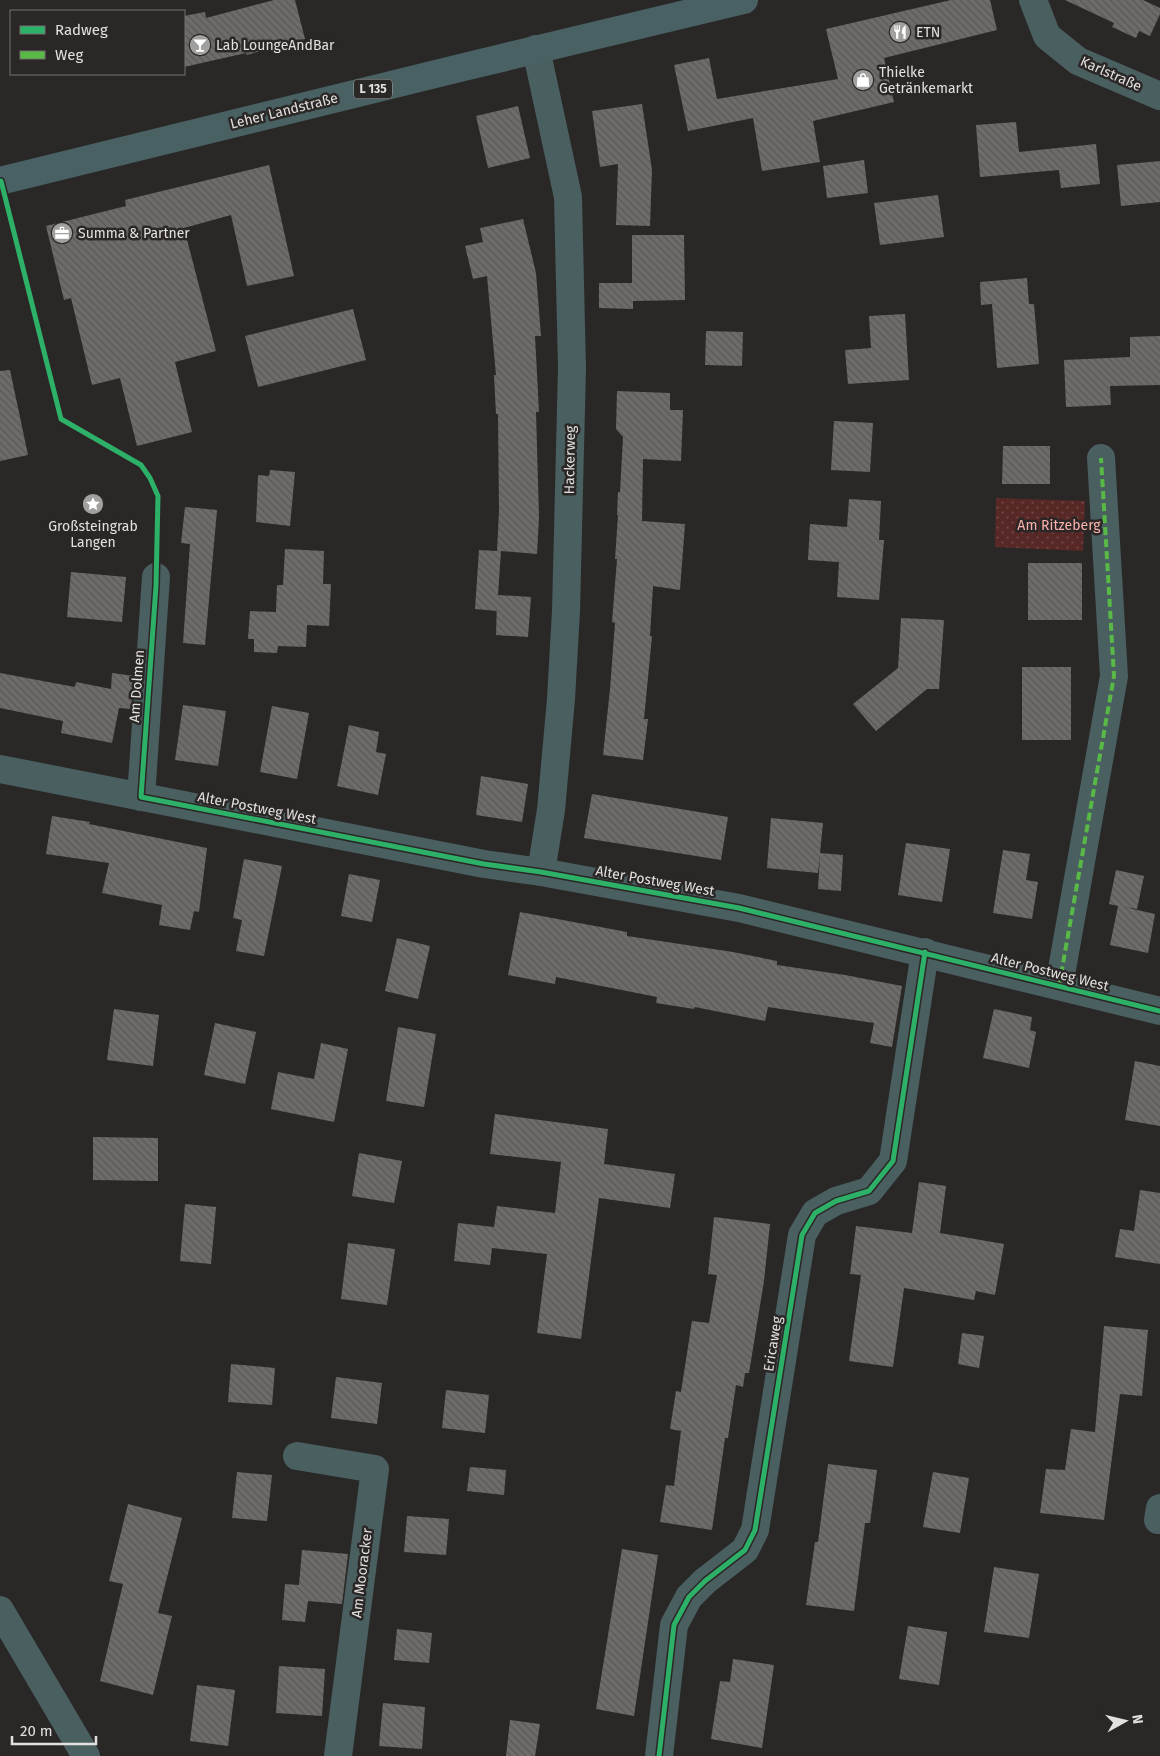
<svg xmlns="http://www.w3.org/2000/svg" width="1160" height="1756" font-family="'Fira Sans',sans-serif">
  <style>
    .park { fill: url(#park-dots) }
    .building { fill: url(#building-back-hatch) }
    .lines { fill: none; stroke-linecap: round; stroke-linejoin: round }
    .street { stroke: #4a5f60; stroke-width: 28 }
    .primary { stroke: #496163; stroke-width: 28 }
    .quiet { stroke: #58b947; stroke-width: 4; stroke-dasharray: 8 4; stroke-linecap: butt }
    .cycleway-casing { stroke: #2b2726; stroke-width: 8 }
    .cycleway { stroke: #2db169; stroke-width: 5 }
    .labels { text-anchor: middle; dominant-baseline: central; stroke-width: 5; stroke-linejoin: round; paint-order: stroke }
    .shield { fill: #2b2726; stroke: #aca8a8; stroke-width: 1 }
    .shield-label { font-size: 12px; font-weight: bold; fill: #e3e0df }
    .poi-label { font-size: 14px; fill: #e3e0df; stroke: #2b2726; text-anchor: start }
    .street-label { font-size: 14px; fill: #e3e0df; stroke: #2b2726 }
    .park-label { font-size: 14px; fill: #f9b2ad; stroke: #2b2726 }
  </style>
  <defs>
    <pattern id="park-dots" width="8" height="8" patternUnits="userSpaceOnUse" patternTransform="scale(1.25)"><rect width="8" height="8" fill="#582826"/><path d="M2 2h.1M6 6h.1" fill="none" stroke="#704745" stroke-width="1.8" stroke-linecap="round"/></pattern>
    <pattern id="building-back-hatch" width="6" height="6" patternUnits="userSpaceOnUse" patternTransform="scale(1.25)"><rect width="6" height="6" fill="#6e6c6b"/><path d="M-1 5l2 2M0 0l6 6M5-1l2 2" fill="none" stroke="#595857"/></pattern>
  </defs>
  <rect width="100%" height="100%" fill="#2a2827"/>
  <!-- park -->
  <path class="park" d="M996,498L1085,501L1083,551L995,547Z"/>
  <!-- building -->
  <g class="building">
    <path d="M274,0H295L305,39L247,55L246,53L184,67V16L205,12L206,18Z"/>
    <path d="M951,0H990L997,30L884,58L894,102L813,121L820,162L762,171L753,118L688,131L674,65L709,58L717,99L838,79L826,29Z"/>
    <path d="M1065,0H1143L1160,8V14L1150,36L1139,31L1136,38L1112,27L1114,23Z"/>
    <path d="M642,104L652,170L650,226L616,225L618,164L600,167L592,111Z"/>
    <path d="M518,106L530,158L488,168L476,116Z"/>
    <path d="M1016,122L1019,152L1096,144L1100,184L1061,188L1059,170L980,177L976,125Z"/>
    <path d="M864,160L868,193L827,198L823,166Z"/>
    <path d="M1160,161V202L1121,206L1117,165Z"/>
    <path d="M269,165L294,276L247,286L231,215L184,228L216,351L175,362L192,432L137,446L120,378L92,385L71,298L64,300L46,226L126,206L125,200Z"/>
    <path d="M938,195L944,237L880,245L874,203Z"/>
    <path d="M523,219L536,273L541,336H535L539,412H536L539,517L537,554L501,551L498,595L531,597L528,637L496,635L497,601V611L475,609L479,550L497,551L499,511L498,414H496L494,375H496L487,276L473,279L465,246L483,242L480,228Z"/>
    <path d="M632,235H684L685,300L633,301V309L599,308V283H632Z"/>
    <path d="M1027,278L1029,304H1034L1039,364L997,368L992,304L981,305L980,282Z"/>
    <path d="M353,309L366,360L258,387L245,336Z"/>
    <path d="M905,314L909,380L848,384L845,350L871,348L869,316Z"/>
    <path d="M706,331L743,332L742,366L705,365Z"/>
    <path d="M1160,336V385L1110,386L1111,405L1066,407L1064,360L1130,357V337Z"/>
    <path d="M10,370L28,455L0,461V371Z"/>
    <path d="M617,391L670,393V410H683L681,461L643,459L642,521L685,524L680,590L653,586L650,636H652L644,719H648L643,760L603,755L610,689L615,623L612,622L617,559H615L618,515H617L618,492H620L623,437L616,429Z"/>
    <path d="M834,421L873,423L870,472L831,470Z"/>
    <path d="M1003,446H1050V484H1002Z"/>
    <path d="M270,470L295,472L290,526L256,522L258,475L269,476Z"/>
    <path d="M849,499L881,501L879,540H884L879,600L837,597L839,562L808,560L810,524L847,527Z"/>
    <path d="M185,507L217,510L205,645L183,643L190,544L181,543Z"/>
    <path d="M285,549L324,551L323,584H331L329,626L307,625L306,647L278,646L277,653L254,652V639H248L250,611L276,612L277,585H283Z"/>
    <rect x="1028" y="563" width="54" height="57"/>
    <path d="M71,572L126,577L122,622L67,617Z"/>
    <path d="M901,618L944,620L939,689H927L876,731L853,704L898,668Z"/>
    <rect x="1022" y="667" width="49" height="73"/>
    <path d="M0,673L75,687L76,682L111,689L112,673L134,676L131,709L119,708L112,743L61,733L63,721L0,708Z"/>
    <path d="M183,705L226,711L218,766L175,760Z"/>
    <path d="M272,706L309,713L297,779L260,772Z"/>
    <path d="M349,725L379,732L376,752L386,754L378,795L337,786Z"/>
    <path d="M481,776L528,784L522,822L476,815Z"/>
    <path d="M592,794L728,817L721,860L584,838Z"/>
    <path d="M52,816L90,822L89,824L207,848L199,912L194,911L190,930L159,925L162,905L102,893L109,863L46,854Z"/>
    <path d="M771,818L823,823L820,853L843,855L841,891L818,889L820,855L818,873L767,868Z"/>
    <path d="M906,843L950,849L942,902L898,895Z"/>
    <path d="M1003,850L1030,854L1026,880L1038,882L1032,919L993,913Z"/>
    <path d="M244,859L282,866L264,956L236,951L242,920L233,918Z"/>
    <path d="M1116,870L1144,876L1137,909L1124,907L1155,914L1148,953L1110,945L1118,906L1109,904Z"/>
    <path d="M349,874L380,880L372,922L341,916Z"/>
    <path d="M520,912L627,932V936L733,952L777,961V965L845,975L902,986L892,1047L870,1043L874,1023L768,1007L765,1021L695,1007L694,1009L656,1003L657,997L556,977L555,984L508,975Z"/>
    <path d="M397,938L430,946L418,999L385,991Z"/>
    <path d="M114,1009L159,1015L153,1066L107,1060Z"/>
    <path d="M994,1009L1032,1017L1030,1030L1036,1032L1029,1068L983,1058Z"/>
    <path d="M215,1023L256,1032L245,1084L204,1075Z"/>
    <path d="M398,1027L436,1034L424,1107L386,1101Z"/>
    <path d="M321,1043L348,1049L334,1122L271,1109L278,1072L314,1079Z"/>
    <path d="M1135,1061L1160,1066V1126L1125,1120Z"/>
    <path d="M495,1114L608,1129L604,1164L675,1174L670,1208L599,1198L581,1339L537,1333L547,1254L492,1248L490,1265L454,1261L458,1223L494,1227L497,1206L555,1213L561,1162L490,1154Z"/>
    <path d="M93,1137L158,1138V1181L93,1180Z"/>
    <path d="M359,1153L402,1161L394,1203L352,1196Z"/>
    <path d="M919,1182L946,1186L940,1233L1004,1244L995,1295L976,1291L974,1300L904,1288L893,1367L849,1361L861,1275L850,1274L856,1226L912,1233Z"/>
    <path d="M1140,1190L1160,1193V1264L1115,1257L1120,1229L1134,1231Z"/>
    <path d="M185,1204L216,1207L211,1264L180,1261Z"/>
    <path d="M714,1217L770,1224L764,1281L749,1373H745L743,1387L736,1385L728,1438H725L712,1530L660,1522L666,1485L674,1486L681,1431L670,1429L676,1391L681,1392L692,1321L709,1323L717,1275L708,1274Z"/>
    <path d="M348,1243L395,1249L387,1305L341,1299Z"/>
    <path d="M1104,1326L1148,1330L1142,1396L1120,1394L1104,1520L1040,1513L1046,1469L1065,1470L1071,1429L1095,1432Z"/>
    <path d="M962,1333L984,1336L979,1368L958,1364Z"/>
    <path d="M231,1364L275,1368L272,1405L228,1402Z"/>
    <path d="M336,1377L382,1383L377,1424L331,1418Z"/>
    <path d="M446,1390L489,1395L485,1433L442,1428Z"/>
    <path d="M828,1464L877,1470L870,1523H865L854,1611L806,1605L815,1542H818Z"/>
    <path d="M470,1467L506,1470L504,1495L467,1491Z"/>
    <path d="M237,1472L272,1475L267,1521L232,1518Z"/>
    <path d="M933,1472L969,1478L960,1533L923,1527Z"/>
    <path d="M128,1504L182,1518L158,1613L172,1616L153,1695L100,1681L123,1584L109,1581Z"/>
    <path d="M407,1516L449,1519L446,1555L404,1552Z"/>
    <path d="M622,1549L658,1555L634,1716L596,1709Z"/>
    <path d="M302,1550L348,1554L342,1604L308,1601L305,1622L282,1620L285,1584L299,1585Z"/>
    <path d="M994,1567L1039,1574L1029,1638L984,1632Z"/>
    <path d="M908,1626L947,1632L939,1685L899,1679Z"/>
    <path d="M397,1629L432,1633L429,1663L394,1660Z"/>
    <path d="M733,1659L774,1665L762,1748L711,1739L720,1681L730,1682Z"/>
    <path d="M279,1666L325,1669L322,1716L276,1713Z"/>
    <path d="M197,1685L235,1690L228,1746L190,1741Z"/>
    <path d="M383,1703L425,1707L422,1749L379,1746Z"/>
    <path d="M510,1720L540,1724L535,1756H506Z"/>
  </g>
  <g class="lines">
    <!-- street -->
    <g class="street">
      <path d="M1033,0L1047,36L1078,61L1160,96"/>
      <path d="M536,49L568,197L572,368L566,611L561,699L551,810L541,872"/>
      <path d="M0,769L484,864L541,872L739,908L1160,1011"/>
      <path d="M141,797L156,577"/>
      <path d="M1059,986L1114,676L1101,458"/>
      <path d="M297,1456L375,1469L338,1756"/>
      <path d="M1158,1520L1160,1508"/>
      <path d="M0,1610L86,1756"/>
      <path d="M659,1756L674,1625L689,1597L705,1581L745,1550L755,1530L802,1235L815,1213L836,1201L869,1191L893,1161L925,952"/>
    </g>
    <!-- primary -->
    <path class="primary" d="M0,181L464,67L744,0"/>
    <!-- quiet -->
    <path class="quiet" d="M1059,986L1114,676L1101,458"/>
    <!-- cycleway casing -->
    <g class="cycleway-casing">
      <g id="cycleway">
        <path d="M0,181H1L61,419L141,465L150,478L158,496L156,586L141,797L484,864L541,872L739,908L1160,1011"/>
        <path d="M659,1756L674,1625L689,1597L705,1581L745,1550L755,1530L802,1235L815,1213L836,1201L869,1191L893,1161L925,952"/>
      </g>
    </g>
    <!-- cycleway -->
    <use href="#cycleway" class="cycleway"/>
  </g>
  <!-- icons -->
  <defs>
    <g id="restaurant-disc" transform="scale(1.125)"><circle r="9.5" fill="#a2a09f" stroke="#2b2726"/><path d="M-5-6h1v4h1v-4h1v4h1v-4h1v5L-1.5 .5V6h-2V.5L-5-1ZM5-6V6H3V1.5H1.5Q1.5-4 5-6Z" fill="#fff"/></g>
    <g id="bar-disc" transform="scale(1.125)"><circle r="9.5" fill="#a2a09f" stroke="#2b2726"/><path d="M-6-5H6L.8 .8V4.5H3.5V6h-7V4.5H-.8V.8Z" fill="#fff"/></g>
    <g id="shop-disc" transform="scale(1.125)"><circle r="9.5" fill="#a2a09f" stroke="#2b2726"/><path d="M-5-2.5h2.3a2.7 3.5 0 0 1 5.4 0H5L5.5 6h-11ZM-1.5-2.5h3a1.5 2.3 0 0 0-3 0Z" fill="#fff"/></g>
    <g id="office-disc" transform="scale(1.125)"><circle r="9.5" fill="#a2a09f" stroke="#2b2726"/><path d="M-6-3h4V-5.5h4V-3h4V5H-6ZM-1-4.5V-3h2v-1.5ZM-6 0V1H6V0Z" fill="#fff"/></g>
    <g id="sight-disc" transform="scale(1.125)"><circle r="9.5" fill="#a2a09f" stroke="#2b2726"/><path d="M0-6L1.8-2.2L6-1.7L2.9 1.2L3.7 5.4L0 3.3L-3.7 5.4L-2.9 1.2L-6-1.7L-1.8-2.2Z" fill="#fff"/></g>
  </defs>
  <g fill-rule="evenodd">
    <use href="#restaurant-disc" x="900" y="32"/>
    <use href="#bar-disc" x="200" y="45"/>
    <use href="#shop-disc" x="863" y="80"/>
    <use href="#office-disc" x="62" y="233"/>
    <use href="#sight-disc" x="93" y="504"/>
  </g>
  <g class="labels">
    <!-- shield labels -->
    <rect class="shield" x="354" y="79.5" width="38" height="19" rx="4"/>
    <g class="shield-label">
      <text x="373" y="89">L 135</text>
    </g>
    <!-- poi labels -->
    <g class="poi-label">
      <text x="916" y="32">ETN</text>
      <text x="216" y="45">Lab LoungeAndBar</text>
      <text x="879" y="72">Thielke<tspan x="879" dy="16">Getränkemarkt</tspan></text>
      <text x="78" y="233">Summa &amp; Partner</text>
      <text x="93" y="526" text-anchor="middle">Großsteingrab<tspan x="93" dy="16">Langen</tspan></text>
    </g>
    <!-- street labels -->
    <g class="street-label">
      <text transform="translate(1111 74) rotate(24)">Karlstraße</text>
      <text transform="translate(284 111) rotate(-14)">Leher Landstraße</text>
      <text transform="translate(570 460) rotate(-89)">Hackerweg</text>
      <text transform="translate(137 686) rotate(-86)">Am Dolmen</text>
      <text transform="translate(257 808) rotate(11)">Alter Postweg West</text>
      <text transform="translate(655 881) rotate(10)">Alter Postweg West</text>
      <text transform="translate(1050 972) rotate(14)">Alter Postweg West</text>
      <text transform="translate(773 1344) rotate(-81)">Ericaweg</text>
      <text transform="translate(362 1573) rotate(-83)">Am Mooracker</text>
    </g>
    <!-- park labels -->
    <g class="park-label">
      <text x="1059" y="525">Am Ritzeberg</text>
    </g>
  </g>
  <!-- legend -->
  <rect x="10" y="10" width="175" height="65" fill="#2b2726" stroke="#757170"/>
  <rect x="20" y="26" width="25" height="8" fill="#2db169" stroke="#757170"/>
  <text x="55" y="35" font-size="15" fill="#e3e0df">Radweg</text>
  <rect x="20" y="51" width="25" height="8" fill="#58b947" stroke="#757170"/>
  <text x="55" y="60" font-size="15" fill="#e3e0df">Weg</text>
  <!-- north arrow -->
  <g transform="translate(1125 1721) rotate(82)" stroke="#2b2726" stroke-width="4" paint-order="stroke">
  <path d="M0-4L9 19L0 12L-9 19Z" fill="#e3e0df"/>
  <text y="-8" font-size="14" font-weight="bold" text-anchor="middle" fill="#e3e0df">N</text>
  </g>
  <!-- scale -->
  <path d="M12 1736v8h84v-8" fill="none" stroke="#e3e0df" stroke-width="2.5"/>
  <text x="20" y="1736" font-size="15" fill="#e3e0df" stroke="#2b2726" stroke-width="4" paint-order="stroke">20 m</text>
</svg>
